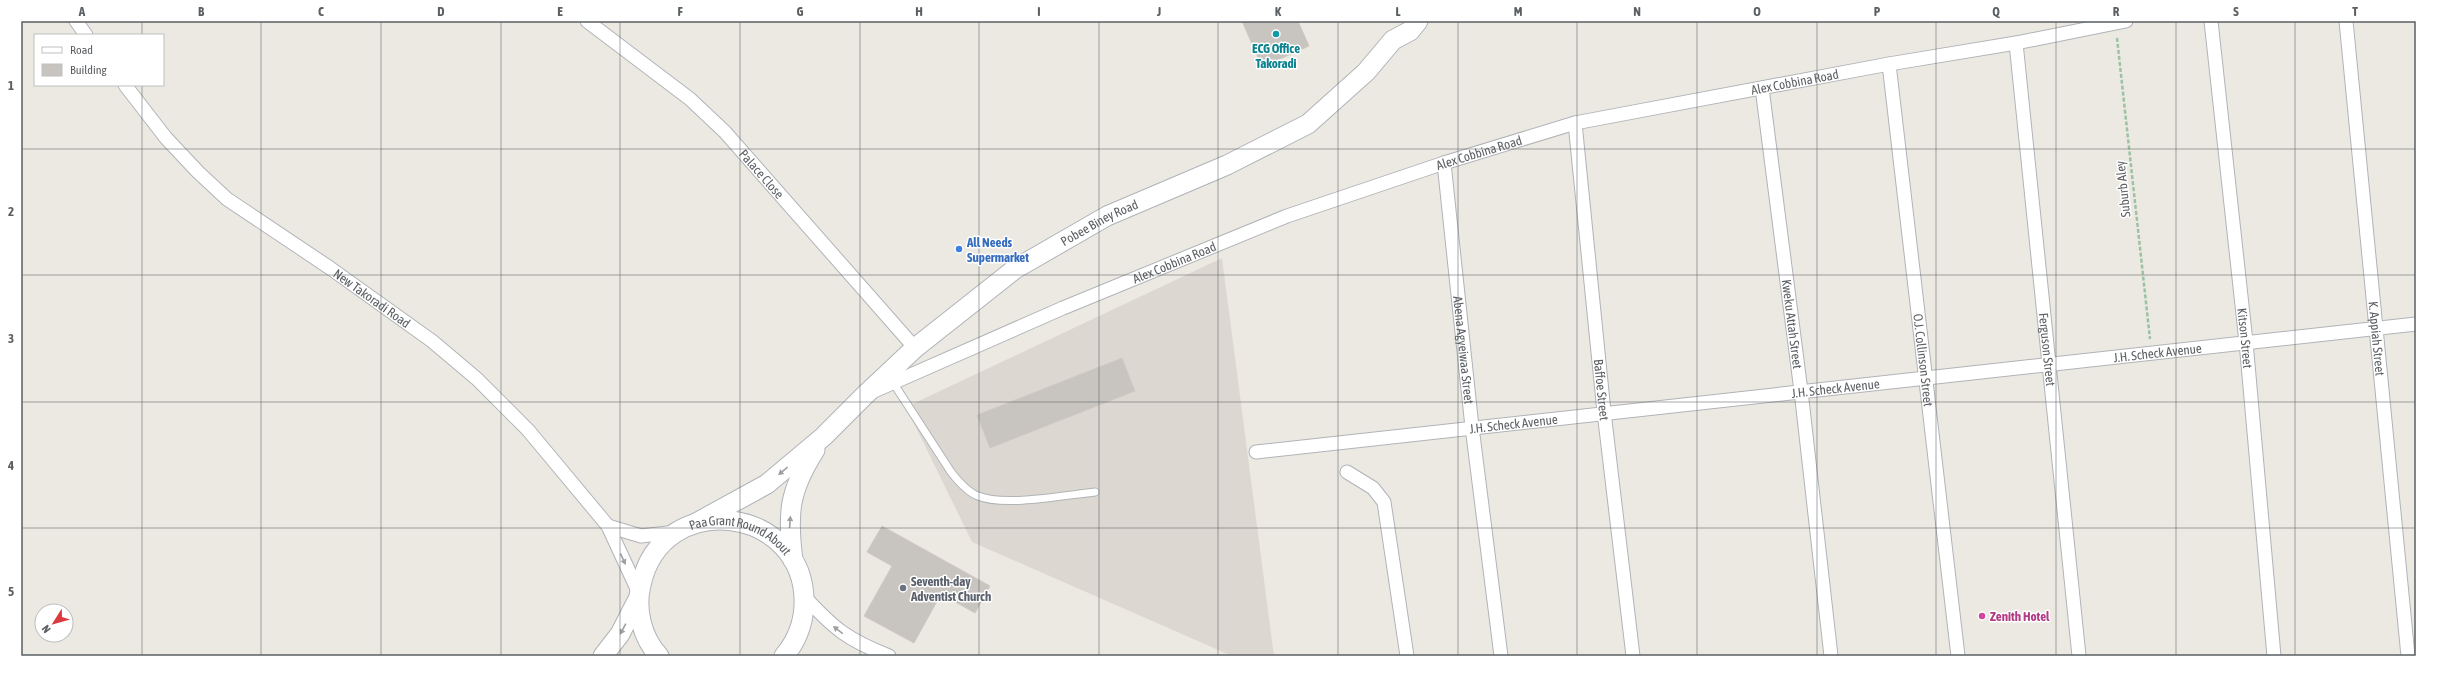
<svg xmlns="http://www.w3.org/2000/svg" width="2437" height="677" font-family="'Asap Condensed',sans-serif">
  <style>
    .education { fill: #dcd8d1 }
    .building { fill: #c8c4bf; stroke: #d0cac1 }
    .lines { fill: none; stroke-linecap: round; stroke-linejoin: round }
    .lane-casing { stroke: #b0b4b7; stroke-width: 9 }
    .street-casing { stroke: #b0b4b7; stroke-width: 15 }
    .secondary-casing { stroke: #afb3b7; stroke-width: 21 }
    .path { stroke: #9bc3a2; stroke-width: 2.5; stroke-dasharray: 4 2; stroke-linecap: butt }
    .lane { stroke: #fff; stroke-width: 7 }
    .street { stroke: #fff; stroke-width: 13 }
    .secondary { stroke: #fff; stroke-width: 19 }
    .oneway { fill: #9d9fa1 }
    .grid { fill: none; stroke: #5b5f62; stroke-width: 1; stroke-opacity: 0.55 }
    .culture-dot { fill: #0f9aa8; stroke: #fff; stroke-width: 1.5 }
    .shop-dot { fill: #3f7fe0; stroke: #fff; stroke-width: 1.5 }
    .worship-dot { fill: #6b7280; stroke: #fff; stroke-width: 1.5 }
    .hotel-dot { fill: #d1479c; stroke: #fff; stroke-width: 1.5 }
    .labels { text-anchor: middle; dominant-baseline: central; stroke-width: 3; stroke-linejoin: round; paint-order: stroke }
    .culture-label { font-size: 13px; font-weight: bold; fill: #0d838f; stroke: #fff }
    .street-label { font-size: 13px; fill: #5b5f62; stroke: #fff }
    .shop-label { font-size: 13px; font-weight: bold; fill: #366cbe; stroke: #fff; text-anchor: start }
    .worship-label { font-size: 13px; font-weight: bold; fill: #5b616d; stroke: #fff; text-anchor: start }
    .hotel-label { font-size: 13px; font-weight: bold; fill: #b23c85; stroke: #fff; text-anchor: start }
    .neatline { fill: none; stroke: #5b5f62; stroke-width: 1.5 }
    .grid-label { font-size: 13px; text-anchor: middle; font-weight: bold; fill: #5b5f62 }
  </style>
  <rect width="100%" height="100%" fill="#ece9e3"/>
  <!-- education -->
  <path class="education" d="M1222,258L1274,656H1232L972,542L906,407Z"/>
  <!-- building -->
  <g class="building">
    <path d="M1242,21H1298L1309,46L1262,67Z"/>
    <path d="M1122,358L1135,391L990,448L977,415Z"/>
    <path d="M882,526L990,586L975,613L941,594L914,643L864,616L892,566L867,552Z"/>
  </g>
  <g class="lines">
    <!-- lane casing -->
    <g class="lane-casing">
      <path id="lane" d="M894,384L951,472C958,481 967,492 978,496C1004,507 1066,495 1095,492"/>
    </g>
    <!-- street casing -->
    <g class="street-casing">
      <g id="street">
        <path d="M76,21L86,35"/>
        <path id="s1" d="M587,21L690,99L725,132L915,348"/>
        <path id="s2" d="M2211,21L2246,342L2274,656"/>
        <path id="s3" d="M2346,21L2408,656"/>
        <path id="s4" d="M2016,43L2079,656"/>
        <path id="s5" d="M1889,64L1958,656"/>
        <path id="s6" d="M125,85L166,138L198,172L227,199L330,268L432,341L477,379L528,430L608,526L639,593"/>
        <path id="s7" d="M1762,88L1801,391L1831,656"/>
        <path id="s8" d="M1575,123L1604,412L1633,656"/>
        <path id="s9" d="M1444,163L1472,427L1501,656"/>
        <path id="s10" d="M872,392L1063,308L1287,216L1444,163L1575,123L1889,64L2016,43L2126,21"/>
        <path id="s11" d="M1256,452L2416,324"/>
        <path d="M1347,472L1373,488L1384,502L1407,656"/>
        <path d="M608,526L641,536L676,532"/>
        <path d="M804,596C834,629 848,640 889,656"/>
      </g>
    </g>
    <!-- secondary casing -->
    <g class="secondary-casing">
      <g id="secondary">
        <path id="s12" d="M696,523L767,484L823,437L865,395L915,348L1015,269L1107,216L1227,165L1308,124L1366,72L1393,40L1410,31L1418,21"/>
        <path d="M793,560C787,513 789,491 815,450"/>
        <path d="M603,656L620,634L638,599"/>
        <path id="s13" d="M659,656C642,638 635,609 641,585C662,486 808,506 804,606C803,624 796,642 784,656"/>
      </g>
    </g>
    <!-- path -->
    <path class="path" d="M2117,38L2150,339"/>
    <!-- lane -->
    <use href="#lane" class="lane"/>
    <!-- street -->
    <use href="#street" class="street"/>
    <!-- secondary -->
    <use href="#secondary" class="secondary"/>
  </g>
  <!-- one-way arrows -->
  <defs><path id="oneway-solid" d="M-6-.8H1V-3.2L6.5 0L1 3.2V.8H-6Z"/></defs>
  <g class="oneway">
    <use href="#oneway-solid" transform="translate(783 471) rotate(140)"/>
    <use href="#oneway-solid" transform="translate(790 522) rotate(-86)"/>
    <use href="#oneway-solid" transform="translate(623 559) rotate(65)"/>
    <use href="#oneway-solid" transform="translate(623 629) rotate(118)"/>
    <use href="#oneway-solid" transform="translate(838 630) rotate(-143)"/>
  </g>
  <!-- grid -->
  <path class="grid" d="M142,21V35M261,21V656M381,21V656M501,21V656M620,21V656M740,21V656M860,21V656M979,21V656M1099,21V656M1218,21V656M1338,21V656M1458,21V656M1577,21V656M1697,21V656M1817,21V656M1936,21V656M2056,21V656M2176,21V656M2295,21V656M142,85V656M21,149H2416M21,275H2416M21,402H2416M21,528H2416"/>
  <!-- markers -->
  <circle class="culture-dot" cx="1276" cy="34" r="4"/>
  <circle class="shop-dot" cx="959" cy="249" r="4"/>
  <circle class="worship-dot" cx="903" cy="588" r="4"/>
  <circle class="hotel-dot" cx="1982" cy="616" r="4"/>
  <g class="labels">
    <!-- culture labels -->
    <g class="culture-label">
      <text x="1276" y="48">ECG Office<tspan x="1276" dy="15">Takoradi</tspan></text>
    </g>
    <!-- street labels -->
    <g class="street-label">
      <text stroke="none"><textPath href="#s10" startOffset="977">Alex Cobbina Road</textPath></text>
      <text stroke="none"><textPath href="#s10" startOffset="653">Alex Cobbina Road</textPath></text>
      <text stroke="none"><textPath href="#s1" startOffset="233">Palace Close</textPath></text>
      <text transform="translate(2123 189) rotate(-96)">Suburb Aley</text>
      <text stroke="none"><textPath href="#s12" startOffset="506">Pobee Biney Road</textPath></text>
      <text stroke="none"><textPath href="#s10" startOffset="329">Alex Cobbina Road</textPath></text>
      <text stroke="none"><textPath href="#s6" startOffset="329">New Takoradi Road</textPath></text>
      <text stroke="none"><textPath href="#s7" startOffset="238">Kweku Attah Street</textPath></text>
      <text stroke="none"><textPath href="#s2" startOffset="319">Kitson Street</textPath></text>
      <text stroke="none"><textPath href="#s3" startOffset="319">K. Appiah Street</textPath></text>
      <text stroke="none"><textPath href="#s9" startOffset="188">Abena Agyeiwaa Street</textPath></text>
      <text stroke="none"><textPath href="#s4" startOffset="308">Ferguson Street</textPath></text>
      <text stroke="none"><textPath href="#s11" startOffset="907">J.H. Scheck Avenue</textPath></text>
      <text stroke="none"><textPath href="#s5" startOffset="298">O.J. Collinson Street</textPath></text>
      <text stroke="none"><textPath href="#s11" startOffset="583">J.H. Scheck Avenue</textPath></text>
      <text stroke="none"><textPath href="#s8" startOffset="268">Baffoe Street</textPath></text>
      <text stroke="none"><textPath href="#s11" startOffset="259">J.H. Scheck Avenue</textPath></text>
      <text stroke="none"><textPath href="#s13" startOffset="211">Paa Grant Round About</textPath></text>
    </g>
    <!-- shop labels -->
    <g class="shop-label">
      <text x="967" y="242">All Needs<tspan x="967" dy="15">Supermarket</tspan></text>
    </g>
    <!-- worship labels -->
    <g class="worship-label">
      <text x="911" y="581">Seventh-day<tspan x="911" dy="15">Adventist Church</tspan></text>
    </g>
    <!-- hotel labels -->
    <g class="hotel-label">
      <text x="1990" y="616">Zenith Hotel</text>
    </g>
  </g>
  <!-- border -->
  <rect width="2437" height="677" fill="none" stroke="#ffffff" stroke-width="44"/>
  <!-- legend -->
  <rect x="34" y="34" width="130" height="52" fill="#ffffff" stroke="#bdbfc0"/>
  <rect x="42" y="47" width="20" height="6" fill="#ffffff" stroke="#bdbfc0"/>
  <text x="70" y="54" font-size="12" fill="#5b5f62">Road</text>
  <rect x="42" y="64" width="20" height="12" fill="#c8c4bf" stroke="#bdbfc0"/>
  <text x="70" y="74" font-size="12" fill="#5b5f62">Building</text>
  <!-- north arrow -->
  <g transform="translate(54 623) rotate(233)"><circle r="19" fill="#ffffff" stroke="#bdbfc0"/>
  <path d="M0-3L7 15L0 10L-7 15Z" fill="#db3a3e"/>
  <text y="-6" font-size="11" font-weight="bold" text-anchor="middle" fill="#5b5f62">N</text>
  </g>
  <rect x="22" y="22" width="2393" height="633" class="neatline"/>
  <g class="grid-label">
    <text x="82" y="16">A</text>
    <text x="201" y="16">B</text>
    <text x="321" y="16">C</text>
    <text x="441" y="16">D</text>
    <text x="560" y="16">E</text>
    <text x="680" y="16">F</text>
    <text x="800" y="16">G</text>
    <text x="919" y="16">H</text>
    <text x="1039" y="16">I</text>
    <text x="1159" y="16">J</text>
    <text x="1278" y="16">K</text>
    <text x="1398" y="16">L</text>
    <text x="1518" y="16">M</text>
    <text x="1637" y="16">N</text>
    <text x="1757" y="16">O</text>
    <text x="1877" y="16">P</text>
    <text x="1996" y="16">Q</text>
    <text x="2116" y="16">R</text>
    <text x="2236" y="16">S</text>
    <text x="2355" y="16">T</text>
    <text x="11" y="90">1</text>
    <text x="11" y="216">2</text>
    <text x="11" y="343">3</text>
    <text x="11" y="470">4</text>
    <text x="11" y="596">5</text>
  </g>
</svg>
